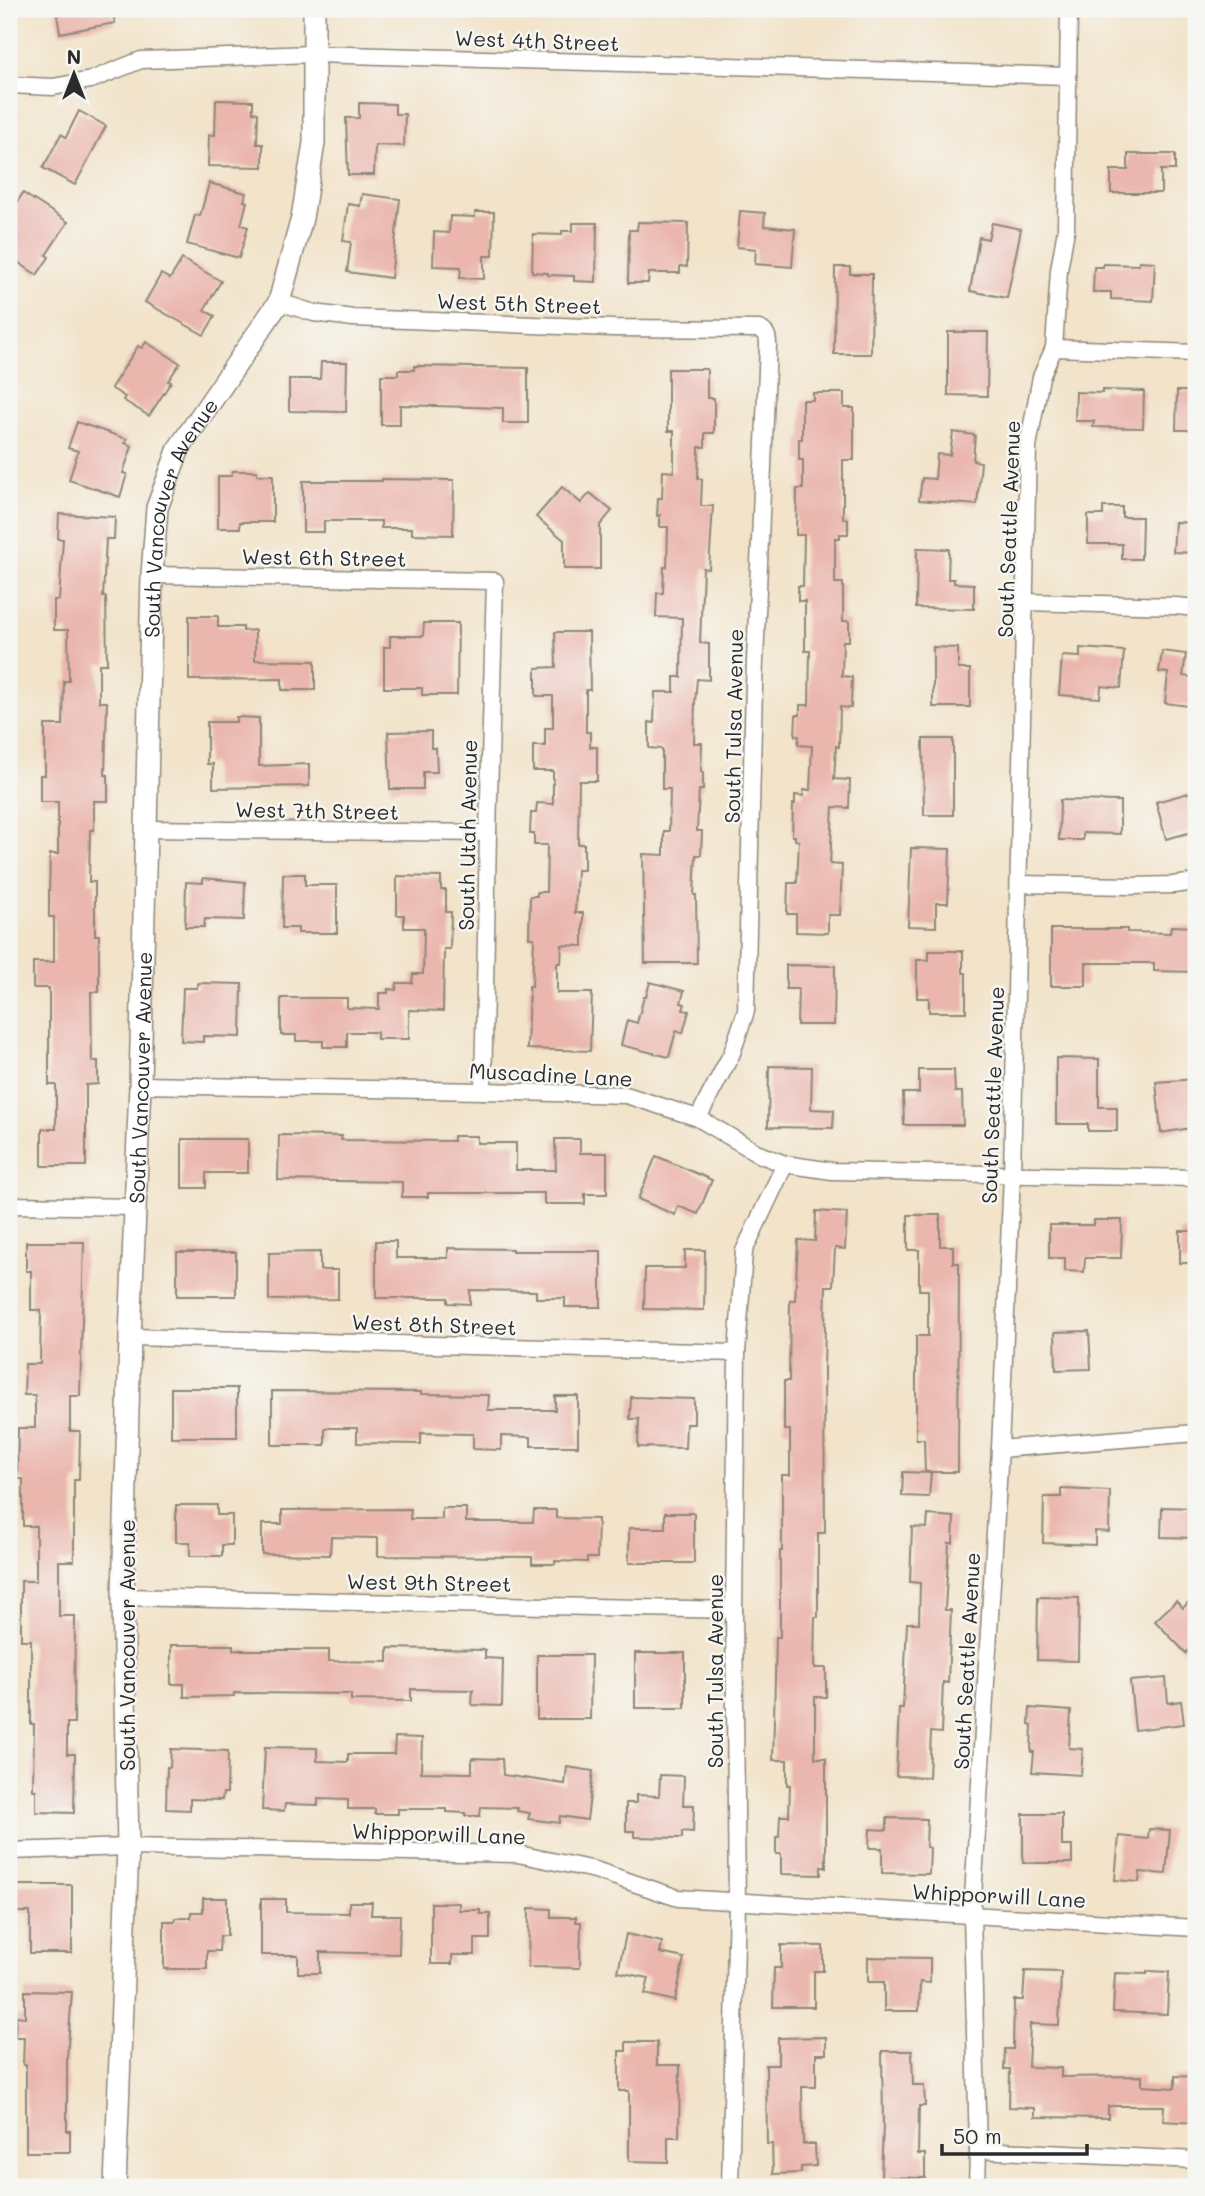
<svg xmlns="http://www.w3.org/2000/svg" width="1205" height="2196" font-family="Mali,sans-serif">
  <style>
    .building { fill: #eab6ad }
    .lines { fill: none; stroke-linecap: round; stroke-linejoin: round }
    .minor-casing { stroke: #8e877a; stroke-width: 19 }
    .tertiary-casing { stroke: #8e877a; stroke-width: 24 }
    .minor { stroke: #fff; stroke-width: 16 }
    .tertiary { stroke: #fff; stroke-width: 21 }
    .labels { text-anchor: middle; dominant-baseline: central; stroke-width: 5; stroke-linejoin: round; paint-order: stroke }
    .street-label { font-size: 21px; fill: #2b2b2b; stroke: #f6f6f2 }
  </style>
  <rect width="100%" height="100%" fill="#f6f6f2"/>
  <filter id="ink" filterUnits="userSpaceOnUse"><feTurbulence type="fractalNoise" baseFrequency=".0143" numOctaves="2"/><feDisplacementMap in="SourceGraphic" scale="14" xChannelSelector="R" yChannelSelector="G"/><feConvolveMatrix kernelMatrix="1 2 1 2 8 2 1 2 1" color-interpolation-filters="sRGB"/></filter>
  <filter id="wash" filterUnits="userSpaceOnUse"><feTurbulence type="fractalNoise" baseFrequency=".00686" numOctaves="4" result="noise"/><feDisplacementMap in="SourceGraphic" scale="28" xChannelSelector="R" yChannelSelector="G"/><feGaussianBlur stdDeviation="1.57" result="paint"/><feColorMatrix in="noise" values="0 0 0 0 0 0 0 0 0 0 0 0 0 0 0 0 0 1.4 0 .05"/><feComposite in="paint" operator="in"/></filter>
  <g filter="url(#wash)">
    <rect width="100%" height="100%" fill="#f2e3c9"/>
    <g id="blocks">
      <!-- building -->
      <g class="building">
        <path d="M56,9H112L115,23L60,33Z"/>
        <path d="M216,100L253,101V112L258,113L257,144H263V167L208,166L209,135H215Z"/>
        <path d="M359,103L395,104V114H405L404,146L375,145L374,175H348L346,118H359Z"/>
        <path d="M79,111L106,126L75,185L43,168L61,134L66,137Z"/>
        <path d="M1128,154H1175V170H1161V193H1111V170H1128Z"/>
        <path d="M209,183L246,193L244,201L247,202L241,225L248,227L239,258L187,244L195,215L200,216Z"/>
        <path d="M23,193L68,222L46,255L49,257L37,275L9,256V215Z"/>
        <path d="M362,194L400,199L391,278L347,272L351,242L343,241L348,204L360,206Z"/>
        <path d="M740,211L765,213L764,226L795,229L792,267L755,264L756,249L737,247Z"/>
        <path d="M475,212H494L493,256H484V279L460,278L461,267L433,266L434,232L449,233L450,216L475,217Z"/>
        <path d="M638,222L688,223L687,267L680,266V273H649L648,283H628L629,230H637Z"/>
        <path d="M573,223H597L596,282L574,281V276L548,275V273L532,272L533,234L562,235V231H573Z"/>
        <path d="M992,223L1021,229L1007,298L970,291L979,237L988,239Z"/>
        <path d="M182,259L221,281L204,310L215,316L204,335L145,302L161,274L170,279Z"/>
        <path d="M1139,261L1155,262L1153,301L1111,299V292H1093L1094,267H1103V264L1139,265Z"/>
        <path d="M835,267H850V274H872L871,354H834Z"/>
        <path d="M948,332H988L987,396L948,395Z"/>
        <path d="M146,342L180,363L168,381L171,382L149,416L123,400L125,397L111,388L138,346L142,348Z"/>
        <path d="M321,362H347L346,412L289,411V379H320Z"/>
        <path d="M414,366L528,368V423H503V408L400,405V425H381V375H398V370H414Z"/>
        <path d="M668,369H707V398H714V433H705V447H699L698,479H702L701,506H713L709,569L703,568L700,643L709,644V680L697,679L695,703L694,743H702L701,772H703V790H699L697,831H702L701,855H696L694,895H696L697,963H645L643,854L664,855V831H669L670,789H662V749L649,748V722L654,723L655,692H674V677H681L682,618L656,617L657,593H663L664,567H667L668,527H660V515L657,516L658,498H662L663,471L674,472V431H668Z"/>
        <path d="M1102,390L1144,391L1143,428L1093,427L1094,421H1075L1076,392L1102,393Z"/>
        <path d="M1177,391H1196V430H1176Z"/>
        <path d="M813,393H844V408H854V460H843V519H848V534H840V538H835V583H843V621H849V641H843L842,676L852,677L851,708L840,707L839,747L836,746L834,779L850,780L849,808L833,807L830,864L842,865L840,915H828V933L796,932V914H787L788,883H797L799,841L795,840V836H792L793,804H795V795L803,796L804,790H810L812,746L798,745L799,736H795L796,715H800V705H809L810,651H805V601H798V586H803L804,535H796L797,489H803V460H799V439H802V400H813Z"/>
        <path d="M77,422L127,439L125,443L132,446L123,473L127,474L120,497L69,480L78,451L68,448Z"/>
        <path d="M953,432L975,435L973,461L981,462L977,505L919,500L922,478L935,479L937,454L950,455Z"/>
        <path d="M233,471H257V475H273V522H240V528H218V476H231Z"/>
        <path d="M382,479L454,480L453,535L412,534V528H381V521H324V532H303V481H382Z"/>
        <path d="M562,487L581,503L590,493L612,511L600,525V569H564V540L536,517Z"/>
        <path d="M1103,507H1122V517H1142L1141,559H1122V544H1088V515H1103Z"/>
        <path d="M59,514L115,517L114,539H106L103,597H106L107,664H99V702H107L105,775H108V801H94V830H90L89,882H95V935H99V992H91L92,1061H98V1084L86,1085V1166H42V1129H56V1085H49V988H33V962H54V917H49V894L50,854H58V802H40V775H45V725H63L64,681H69L68,630H54V600H59L63,539H58Z"/>
        <path d="M1175,522L1196,523V553L1173,552Z"/>
        <path d="M917,548L949,549L948,579H954V583L974,584V609L916,608Z"/>
        <path d="M189,616H218V627H243V631L255,630V660L315,661V690H282V679L189,680Z"/>
        <path d="M424,623H458L457,695H422V688H384V647H390V636H423Z"/>
        <path d="M555,632H589L590,690H586V732H590V747H597V781H579L578,844H584V870H577L575,913H583V946L562,945L561,963H557V993H592L590,1051L527,1049L529,986H532L534,938H529L530,896H537V892H546L547,845H534V834H530L531,813H536L537,803L553,804V771H533V746H545V728H553V696H536V668L556,667Z"/>
        <path d="M933,647L958,648V669H970V707H933Z"/>
        <path d="M1080,648L1124,651L1121,688L1101,686L1100,698L1059,695L1062,656L1080,657Z"/>
        <path d="M1162,651L1186,654L1183,676L1196,678V707L1165,703L1168,673L1159,672Z"/>
        <path d="M236,717L259,718V766L309,764V786L213,788V764H207V722H236Z"/>
        <path d="M431,731V748H436L437,772H423V789H390L388,732Z"/>
        <path d="M923,739H953V815H924Z"/>
        <path d="M1196,791V831L1166,839L1156,802Z"/>
        <path d="M1060,800L1120,801V834L1083,833V840H1059Z"/>
        <path d="M911,848L950,849L948,903H936V927L908,926Z"/>
        <path d="M283,874H305V885H337V933H298V928H282Z"/>
        <path d="M397,876L441,877V890H446V912H451L450,949H444L443,1011L409,1010V1039H377V1032H347V1047H323V1041H296V1035H281V998H347V1008L379,1009V993H388V989L396,990L397,983H412L413,974H423L424,928H404V915H397Z"/>
        <path d="M203,878L245,882L244,920L205,919L204,927H185L186,882L203,883Z"/>
        <path d="M1171,926L1195,927L1194,972L1154,971V963H1086V986H1051V929H1127V932L1170,933Z"/>
        <path d="M929,951H963V973H966V1012H929V998H917V960H929Z"/>
        <path d="M786,965L835,966L834,1025H797L798,989H786Z"/>
        <path d="M650,982L684,991L681,1003L685,1004L683,1010L689,1011L683,1033L676,1031L669,1057L621,1045L627,1020L637,1023L644,997H646Z"/>
        <path d="M198,983L242,984L241,1037L203,1036V1042L181,1041L183,988H197Z"/>
        <path d="M1056,1058L1099,1059V1107H1117V1131H1088V1124H1056Z"/>
        <path d="M769,1066L812,1067L811,1109L834,1110L833,1128L768,1127Z"/>
        <path d="M919,1070H954L955,1092H962L963,1125H904L903,1093H919Z"/>
        <path d="M1196,1079V1118H1190L1191,1128L1161,1133L1156,1082Z"/>
        <path d="M279,1135L342,1136L341,1140L453,1141V1136H477V1143H516V1170H556L555,1139H580V1153H607V1194H585V1204H544V1193H428V1197H402V1182L278,1180Z"/>
        <path d="M182,1139H248V1173H206V1188H182Z"/>
        <path d="M656,1156L712,1180L698,1214L678,1206L675,1215L638,1199Z"/>
        <path d="M816,1211L847,1213L845,1249L835,1248L833,1286H826L824,1368L825,1533H818V1617H815L814,1668H826V1697H815V1758H826V1868L821,1866V1875L781,1874V1854H776V1837H779L780,1816H789L790,1785H787V1760H773L776,1637H780V1551H782V1475H790V1430H784V1381H789L790,1300H795L798,1240L815,1241Z"/>
        <path d="M908,1215H940V1246H953V1263H959L958,1472H925L924,1439H916V1336H928V1290H919V1250H908Z"/>
        <path d="M1094,1220H1122L1121,1258H1085L1084,1272L1065,1271V1258H1049V1225H1094Z"/>
        <rect x="1180" y="1231" width="16" height="32"/>
        <path d="M376,1241H396V1258H448V1248L512,1249V1251H601V1307H565V1298H536V1291L470,1290V1304L448,1303V1298H376Z"/>
        <path d="M26,1242H84L80,1396H70V1431H80L79,1480H74V1561H59V1616H75L74,1723H67V1754H75L74,1813L36,1812V1790H33L34,1724H31V1640H21V1581H36V1526H23V1479H17L18,1428H35V1395H24L25,1364H40L41,1310H31V1271H26Z"/>
        <path d="M685,1250H705L704,1310L644,1309L645,1268H685Z"/>
        <rect x="177" y="1252" width="59" height="44"/>
        <path d="M320,1252V1270H338V1299L269,1300V1253Z"/>
        <path d="M1089,1331L1091,1369L1056,1370L1055,1332Z"/>
        <rect x="171" y="1388" width="66" height="49"/>
        <path d="M272,1391L421,1392V1394L489,1395L488,1410H555V1396H578V1446H531V1437L501,1436V1450L473,1449V1434L421,1433V1444L357,1443V1428H325V1445H272Z"/>
        <path d="M631,1397L694,1399V1424H686L685,1448L638,1447L639,1419H630Z"/>
        <path d="M903,1472L931,1473L929,1497L902,1496Z"/>
        <path d="M1061,1489L1110,1491L1109,1532L1095,1531V1545L1043,1543L1044,1497H1061Z"/>
        <path d="M176,1505H217V1515H232V1545H222V1556H190V1542H176Z"/>
        <path d="M1162,1507L1195,1508L1196,1538L1161,1537Z"/>
        <path d="M442,1508H466V1522H533L534,1510H556V1518L598,1519L597,1558H587V1562L555,1561V1564H532V1557L378,1556V1538L331,1537L330,1555L262,1554V1524H282V1510L411,1509L410,1519H442Z"/>
        <path d="M665,1513H694V1563H629V1528H665Z"/>
        <path d="M928,1515L954,1517L953,1543H949L945,1610H951L948,1683L943,1682L941,1733L931,1732L929,1777L896,1776L899,1708H903L907,1623H919L920,1583L910,1582L912,1527L927,1528Z"/>
        <path d="M1196,1594V1644L1186,1653L1155,1621L1176,1601L1183,1608Z"/>
        <path d="M1038,1597L1079,1598L1078,1661L1037,1660Z"/>
        <path d="M171,1645H233V1650H329V1661L388,1662V1648L485,1650V1658L503,1659L502,1706L472,1705L473,1690L411,1689V1701L351,1700V1694L234,1693V1696L184,1697V1684H171Z"/>
        <rect x="635" y="1653" width="50" height="55"/>
        <path d="M537,1655H591L590,1719H537Z"/>
        <path d="M1166,1678L1168,1703L1181,1701L1184,1724L1135,1730L1130,1681Z"/>
        <path d="M1030,1708L1071,1711L1069,1748L1083,1749L1081,1775L1032,1772L1034,1752H1031L1032,1725L1029,1724Z"/>
        <path d="M395,1737L422,1738L421,1772L470,1773H472V1758L502,1759L503,1775L565,1784L567,1767L593,1771L587,1820L560,1816L559,1823L528,1819L530,1813L517,1811L518,1808L481,1807L480,1816H465V1813L447,1812V1809H398V1814H375V1809H348V1800L318,1799V1805L285,1804L284,1811L262,1810L265,1747L317,1748V1761L348,1762V1754H394Z"/>
        <path d="M171,1749L228,1751L227,1793H223L222,1800L190,1799V1810L166,1809L167,1767H170Z"/>
        <path d="M660,1775L684,1776L683,1805H694L693,1832L682,1831V1838L634,1837V1831H626V1803H636V1795L659,1796Z"/>
        <path d="M1023,1814H1062V1846H1072V1863H1023Z"/>
        <path d="M887,1818L927,1819L926,1847L930,1848L929,1874L882,1873V1848H869L870,1829L887,1830Z"/>
        <path d="M1149,1829L1170,1830L1166,1874L1140,1872L1139,1882L1115,1880L1119,1836L1148,1839Z"/>
        <path d="M15,1885H72V1953H30V1912H15Z"/>
        <path d="M203,1898H227V1936H220L219,1951H207V1969H164V1921H175V1918H191V1912H203Z"/>
        <path d="M261,1899H286V1912L349,1913V1902H372L371,1915H400L399,1954L320,1952V1973H298V1955H261Z"/>
        <path d="M431,1903H459V1910H480V1914H490V1939H475V1955H452V1964H431Z"/>
        <path d="M529,1908L551,1909V1917H576V1922H581L580,1968L528,1967Z"/>
        <path d="M626,1934L662,1942L660,1953L684,1958L675,2001L645,1994L649,1978L618,1972Z"/>
        <path d="M781,1945L823,1946V1971H814V2007H773L774,1968H781Z"/>
        <path d="M868,1957L930,1958V1983L920,1982L919,2011H884V1982H868Z"/>
        <path d="M1025,1971L1061,1972L1059,2025L1030,2024L1028,2067L1061,2068V2077L1142,2076V2086L1175,2088V2076L1196,2077V2123L1163,2121L1164,2106H1108V2118L1035,2117V2108L1009,2107L1010,2069H1004L1005,2049H1013L1014,2000H1023Z"/>
        <path d="M1147,1971L1169,1972L1167,2014L1113,2012L1115,1973L1147,1974Z"/>
        <path d="M25,1991L72,1992L67,2059V2131H70V2152H26V2065H23L24,2037H15L16,2016L25,2017Z"/>
        <path d="M826,2037V2054H816V2087H802L803,2144H815L816,2166L801,2167V2173L773,2174L772,2144H767L766,2065H778V2038Z"/>
        <path d="M626,2042H657V2065H680L679,2137H668V2162L629,2161V2091H619V2051H626Z"/>
        <path d="M882,2051H912L913,2085H924L925,2106H919L918,2154H925V2178L881,2177L883,2125Z"/>
      </g>
    </g>
  </g>
  <g filter="url(#ink)">
    <use href="#blocks" fill-opacity="0" stroke="#8e877a" stroke-width="2"/>
    <g class="lines">
      <!-- minor casing -->
      <g class="minor-casing">
        <g id="minor">
          <path d="M9,85L53,87L91,80L141,60L314,54L1068,76"/>
          <path d="M279,302L314,313L353,318L613,328L759,329C767,332 768,337 768,345L754,686L746,1011L732,1053L698,1118"/>
          <path d="M1054,348L1196,353"/>
          <path d="M152,575L495,581L488,833L483,1091"/>
          <path d="M1024,602L1176,606L1196,608"/>
          <path d="M146,829L488,833"/>
          <path d="M1019,884L1133,886L1173,885L1196,882"/>
          <path d="M140,1085L483,1091L626,1095L698,1118L761,1155L785,1164L832,1171L1196,1178"/>
          <path d="M9,1205L135,1207"/>
          <path d="M130,1337L737,1353"/>
          <path d="M1000,1449L1196,1433"/>
          <path d="M123,1597L734,1610"/>
          <path d="M9,1851L128,1847L518,1854L595,1870L678,1898L1196,1928"/>
          <path d="M978,2150L1196,2160"/>
          <path d="M730,2187L737,1903L734,1610L737,1353L744,1251L785,1164"/>
          <path d="M977,2187L978,2150L972,1914L1000,1449L1012,1175L1028,446L1041,377L1054,348L1059,270L1066,230L1069,9"/>
        </g>
      </g>
      <!-- tertiary casing -->
      <g class="tertiary-casing">
        <g id="tertiary">
          <path id="s1" d="M115,2187L128,1847L123,1597L130,1337L140,1085L152,575L157,508L179,448L279,302L302,218L314,143V9"/>
        </g>
      </g>
      <!-- minor -->
      <use href="#minor" class="minor"/>
      <!-- tertiary -->
      <use href="#tertiary" class="tertiary"/>
    </g>
  </g>
  <g class="labels">
    <!-- street labels -->
    <g class="street-label">
      <text transform="translate(537 40) rotate(2)">West 4th Street</text>
      <text transform="translate(519 303) rotate(2)">West 5th Street</text>
      <text stroke="none"><textPath href="#s1" startOffset="1676">South Vancouver Avenue</textPath></text>
      <text transform="translate(1008 529) rotate(-88)">South Seattle Avenue</text>
      <text transform="translate(324 557) rotate(1)">West 6th Street</text>
      <text transform="translate(733 726) rotate(-89)">South Tulsa Avenue</text>
      <text transform="translate(317 810) rotate(1)">West 7th Street</text>
      <text transform="translate(467 835) rotate(-89)">South Utah Avenue</text>
      <text transform="translate(551 1074) rotate(3)">Muscadine Lane</text>
      <text stroke="none"><textPath href="#s1" startOffset="1110">South Vancouver Avenue</textPath></text>
      <text transform="translate(992 1095) rotate(-88)">South Seattle Avenue</text>
      <text transform="translate(434 1324) rotate(2)">West 8th Street</text>
      <text transform="translate(429 1582) rotate(1)">West 9th Street</text>
      <text transform="translate(126 1645) rotate(-90)">South Vancouver Avenue</text>
      <text transform="translate(966 1661) rotate(-87)">South Seattle Avenue</text>
      <text transform="translate(714 1671) rotate(-90)">South Tulsa Avenue</text>
      <text transform="translate(439 1833) rotate(2)">Whipporwill Lane</text>
      <text transform="translate(999 1895) rotate(3)">Whipporwill Lane</text>
    </g>
  </g>
  <!-- margin -->
  <rect width="1205" height="2196" fill="none" stroke="#f6f6f2" stroke-width="35"/>
  <!-- north arrow -->
  <g transform="translate(74 74)" stroke="#f6f6f2" stroke-width="5" paint-order="stroke">
  <path d="M0-5L12 26L0 18L-12 26Z" fill="#2b2b2b"/>
  <text y="-10" font-size="19" font-weight="bold" text-anchor="middle" fill="#2b2b2b">N</text>
  </g>
  <!-- scale -->
  <path d="M942 2144v10h145v-10" fill="none" stroke="#2b2b2b" stroke-width="3.5"/>
  <text x="953" y="2144" font-size="21" fill="#2b2b2b" stroke="#f6f6f2" stroke-width="5" paint-order="stroke">50 m</text>
</svg>
